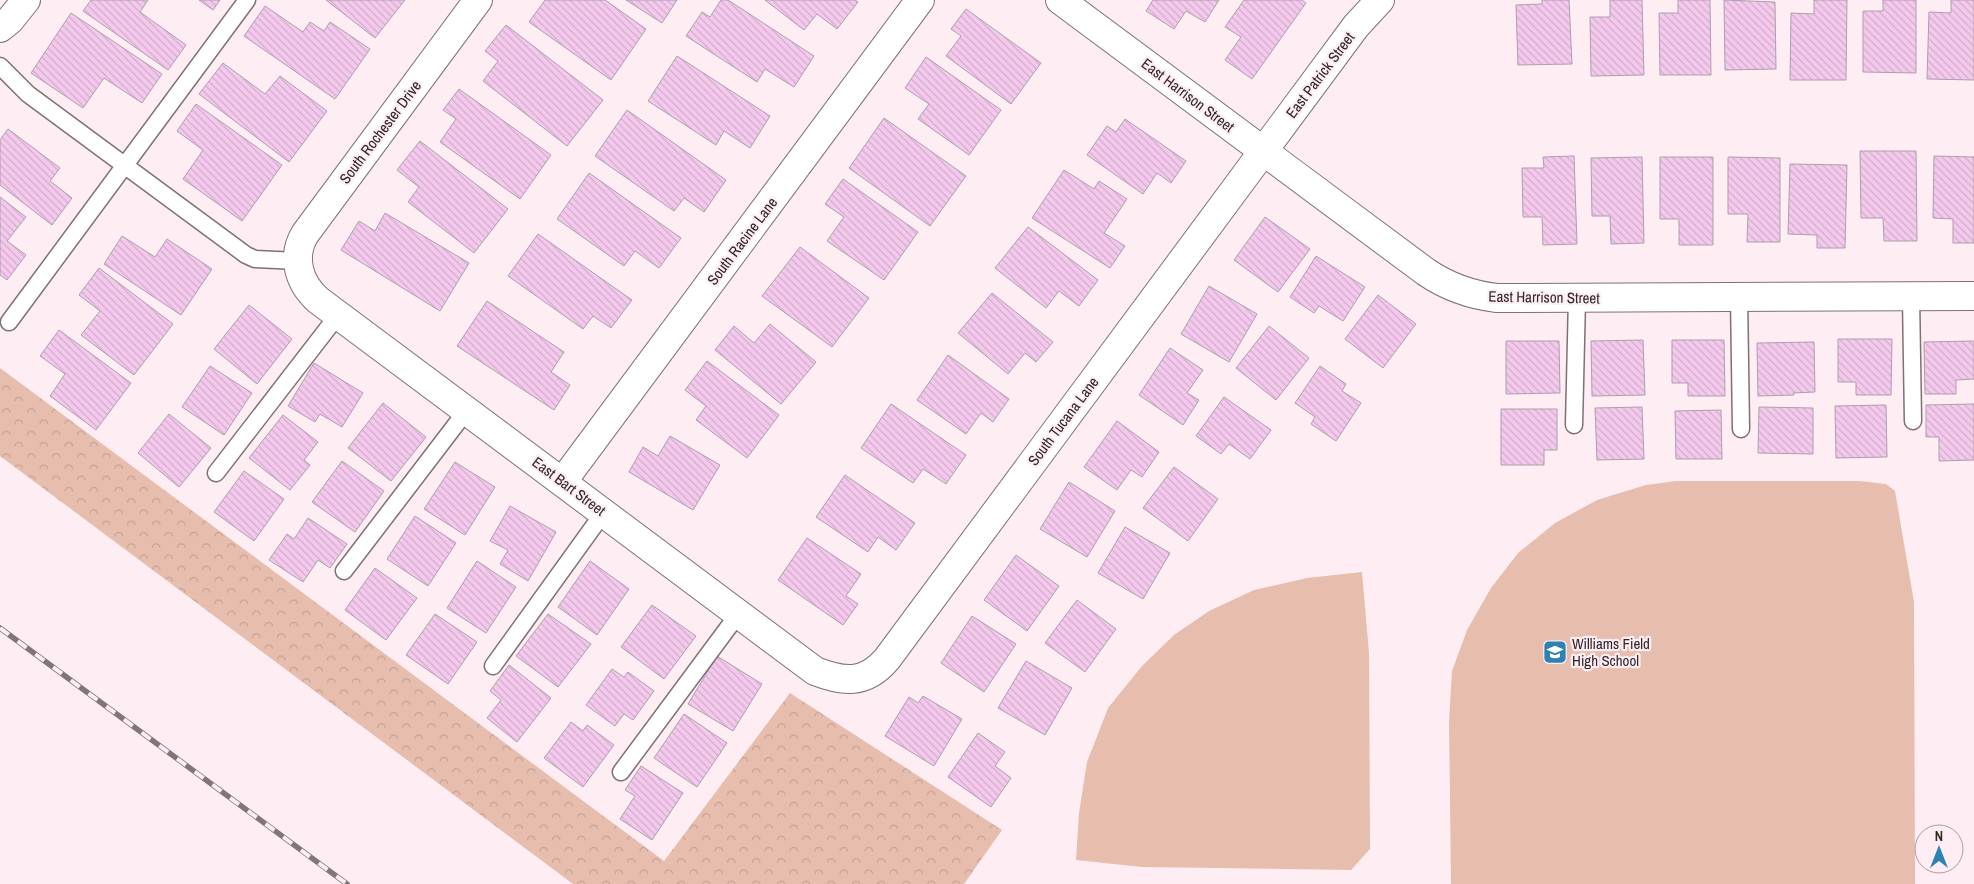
<svg xmlns="http://www.w3.org/2000/svg" width="1974" height="884" font-family="'Archivo Narrow',sans-serif">
  <style>
    .park { fill: url(#park-crowns) }
    .pitch { fill: #e7bdad }
    .building { fill: url(#building-back-hatch); stroke: #aba0a9 }
    .lines { fill: none; stroke-linecap: round; stroke-linejoin: round }
    .service-casing { stroke: #7e7176; stroke-width: 19 }
    .minor-casing { stroke: #7e7176; stroke-width: 30 }
    .service { stroke: #fff; stroke-width: 16 }
    .minor { stroke: #fff; stroke-width: 28 }
    .rail-casing { stroke: #80767a; stroke-width: 5.5 }
    .rail { stroke: #feeef4; stroke-width: 4; stroke-dasharray: 11; stroke-linecap: butt }
    .labels { text-anchor: middle; dominant-baseline: central; stroke-width: 4.5; stroke-linejoin: round; paint-order: stroke }
    .street-label { font-size: 15px; fill: #2d2729; stroke: #feeef4 }
    .poi-label { font-size: 15px; fill: #2d2729; stroke: #feeef4; text-anchor: start }
  </style>
  <defs>
    <pattern id="park-crowns" width="20" height="18" patternUnits="userSpaceOnUse" patternTransform="scale(1.25)"><rect width="20" height="18" fill="#e7bdad"/><path d="M2 6a3 3 0 1 1 6 0M12 15a3 3 0 1 1 6 0" fill="none" stroke="#c6a295"/></pattern>
    <pattern id="building-back-hatch" width="6" height="6" patternUnits="userSpaceOnUse" patternTransform="scale(1.25)"><rect width="6" height="6" fill="#f4c9ed"/><path d="M-1 5l2 2M0 0l6 6M5-1l2 2" fill="none" stroke="#d2adcb"/></pattern>
  </defs>
  <rect width="100%" height="100%" fill="#feeef4"/>
  <!-- park -->
  <path class="park" d="M0,368L664,861L790,693L1002,830L964,884H573L0,456Z"/>
  <!-- pitch -->
  <g class="pitch">
    <path d="M1676,481H1859L1886,484L1895,491L1914,602L1915,884H1451L1449,721L1452,671L1467,630L1491,588L1518,553L1555,523L1597,500L1646,485Z"/>
    <path d="M1362,572L1369,653L1370,849L1351,870L1142,867L1076,860L1079,813L1087,762L1108,708L1142,666L1174,635L1209,611L1254,590L1307,578Z"/>
  </g>
  <!-- building -->
  <g class="building">
    <path d="M91,0H148L140,12L186,45L168,70L83,11Z"/>
    <path d="M199,0H220L213,10Z"/>
    <path d="M326,0H405L375,38Z"/>
    <path d="M545,0H605L646,29L611,80L529,22Z"/>
    <path d="M626,0H677L662,23Z"/>
    <path d="M721,0H728L814,56L794,87L765,69L757,82L686,36L702,12L710,17Z"/>
    <path d="M765,0H855L858,2L837,29L817,14L804,30Z"/>
    <path d="M1153,0H1219L1205,22L1186,11L1174,29L1146,11Z"/>
    <path d="M1244,0H1302L1306,3L1252,79L1225,60L1241,37L1225,27Z"/>
    <path d="M1542,0H1569L1572,64L1518,65L1516,5L1542,4Z"/>
    <path d="M1610,0H1642L1644,75L1591,76L1590,17H1610Z"/>
    <path d="M1678,0H1710L1711,75H1660L1659,13H1678Z"/>
    <path d="M1724,0L1775,2L1776,69L1725,70Z"/>
    <path d="M1814,0H1847L1846,80H1790L1791,13L1814,14Z"/>
    <path d="M1883,0H1916V73L1863,72V11H1883Z"/>
    <path d="M1951,0H1974V80L1927,79L1929,12L1951,13Z"/>
    <path d="M265,6L303,32L310,22L324,31L330,22L370,49L335,99L244,36Z"/>
    <path d="M966,9L1041,63L1011,104L946,56L961,36L951,29Z"/>
    <path d="M71,13L162,74L142,103L104,78L83,108L31,73Z"/>
    <path d="M506,25L603,100L567,146L483,81L498,61L485,51Z"/>
    <path d="M677,56L770,116L750,148L724,131L716,145L648,101Z"/>
    <path d="M926,57L1001,110L969,155L918,119L929,104L905,88Z"/>
    <path d="M223,63L265,94L280,76L327,111L289,162L199,94Z"/>
    <path d="M459,89L551,155L520,199L440,142L456,119L443,110Z"/>
    <path d="M196,104L282,165L242,221L183,179L203,150L177,131Z"/>
    <path d="M627,110L726,180L704,212L684,198L674,211L595,156Z"/>
    <path d="M884,118L966,176L930,226L849,168Z"/>
    <path d="M1125,119L1186,161L1171,183L1157,173L1143,194L1087,155L1107,126L1116,132Z"/>
    <path d="M8,129L60,168L50,181L72,198L52,225L0,185V140Z"/>
    <path d="M420,141L508,209L474,253L408,202L419,187L397,170Z"/>
    <path d="M1860,151H1916L1917,241H1884L1883,218H1861Z"/>
    <path d="M1574,156L1577,244L1543,245L1542,217H1523L1522,168H1544L1543,157Z"/>
    <path d="M1934,156L1974,157V243H1953V219L1933,218Z"/>
    <path d="M1642,157L1644,243L1611,244L1610,216H1592L1591,158Z"/>
    <path d="M1660,157H1713V245H1679V219H1660Z"/>
    <path d="M1728,157L1780,158V242H1747L1748,214H1728Z"/>
    <path d="M1790,164L1847,165L1845,248H1817V235L1788,234Z"/>
    <path d="M1064,170L1094,189L1099,181L1127,199L1104,233L1125,246L1110,268L1032,218Z"/>
    <path d="M589,173L681,238L659,268L635,251L624,266L557,219Z"/>
    <path d="M843,179L918,232L884,280L827,241L844,217L825,204Z"/>
    <path d="M0,197L26,217L7,241L26,255L7,280L0,275Z"/>
    <path d="M385,213L469,263L440,311L341,250L359,221L375,231Z"/>
    <path d="M1265,217L1310,249L1278,292L1234,260Z"/>
    <path d="M1028,227L1098,280L1079,306L1059,291L1046,308L995,268Z"/>
    <path d="M538,234L632,300L611,328L593,316L583,329L508,276Z"/>
    <path d="M122,236L155,257L167,239L212,269L181,315L104,264Z"/>
    <path d="M800,247L869,298L832,347L762,296Z"/>
    <path d="M1316,256L1365,287L1343,321L1319,306L1314,313L1290,297Z"/>
    <path d="M99,268L173,324L134,375L81,335L100,311L79,295Z"/>
    <path d="M1209,286L1257,314L1229,362L1181,334Z"/>
    <path d="M992,293L1053,342L1036,362L1025,353L1008,374L958,333Z"/>
    <path d="M1378,295L1416,324L1383,368L1345,339Z"/>
    <path d="M487,301L564,352L551,372L570,385L554,410L457,346Z"/>
    <path d="M249,305L292,339L257,384L214,349Z"/>
    <path d="M770,324L816,362L781,404L715,350L734,326L754,343Z"/>
    <path d="M1269,326L1309,358L1276,400L1236,368Z"/>
    <path d="M59,330L131,383L96,430L50,396L65,374L40,356Z"/>
    <path d="M1838,339H1892L1891,395H1856V382H1838Z"/>
    <path d="M1643,340L1645,395L1592,396L1591,341Z"/>
    <path d="M1672,340H1724L1725,396H1688V383H1672Z"/>
    <path d="M1506,341H1559L1560,393L1506,394Z"/>
    <path d="M1974,341V379L1956,380V394H1925L1924,342Z"/>
    <path d="M1814,342L1815,392L1793,393L1794,395L1758,396L1757,343Z"/>
    <path d="M1170,348L1203,370L1187,393L1199,400L1183,425L1139,395Z"/>
    <path d="M948,355L1009,399L993,422L981,413L966,434L917,400Z"/>
    <path d="M707,361L779,415L747,458L696,420L706,406L685,390Z"/>
    <path d="M314,363L363,393L342,427L320,414L315,422L288,406Z"/>
    <path d="M210,366L252,393L224,435L182,407Z"/>
    <path d="M1320,366L1346,384L1342,391L1361,403L1336,441L1311,424L1315,417L1295,403Z"/>
    <path d="M1224,397L1271,430L1250,459L1229,444L1221,454L1196,436Z"/>
    <path d="M383,403L426,437L391,481L348,448Z"/>
    <path d="M891,404L966,455L946,484L923,469L913,483L861,448Z"/>
    <path d="M1974,404V460L1939,461V437H1926V405Z"/>
    <path d="M1886,405L1887,457L1836,458L1835,406Z"/>
    <path d="M1642,407L1644,459L1597,460L1595,408Z"/>
    <path d="M1759,407L1813,408V454L1758,453Z"/>
    <path d="M1501,409H1557V450H1544V465H1501Z"/>
    <path d="M1721,410L1722,459H1676L1675,411Z"/>
    <path d="M169,414L211,448L179,487L138,453Z"/>
    <path d="M283,415L318,442L304,460L310,465L290,490L249,458Z"/>
    <path d="M1117,421L1159,452L1142,477L1131,470L1117,490L1084,467Z"/>
    <path d="M670,436L720,465L693,510L629,472L643,447L658,456Z"/>
    <path d="M342,461L384,491L355,532L312,502Z"/>
    <path d="M455,462L495,487L465,535L424,509Z"/>
    <path d="M1174,467L1218,499L1188,541L1143,508Z"/>
    <path d="M244,471L284,499L254,541L214,512Z"/>
    <path d="M845,475L915,523L896,550L878,537L868,552L816,517Z"/>
    <path d="M1069,482L1115,511L1087,557L1040,529Z"/>
    <path d="M510,506L556,532L528,581L500,564L508,550L490,541Z"/>
    <path d="M415,516L456,543L428,586L387,559Z"/>
    <path d="M308,518L347,544L330,568L318,560L303,582L269,560L287,534L294,539Z"/>
    <path d="M1125,527L1170,553L1143,599L1098,573Z"/>
    <path d="M807,538L861,574L846,596L858,604L843,625L778,580Z"/>
    <path d="M1016,555L1059,586L1027,631L984,600Z"/>
    <path d="M477,561L516,587L486,633L447,608Z"/>
    <path d="M590,561L629,589L597,635L558,607Z"/>
    <path d="M375,568L417,598L386,640L345,610Z"/>
    <path d="M1077,600L1116,629L1085,672L1045,643Z"/>
    <path d="M652,605L696,636L664,679L621,647Z"/>
    <path d="M435,614L477,642L448,684L406,655Z"/>
    <path d="M548,614L591,644L558,687L516,656Z"/>
    <path d="M972,616L1016,644L984,692L941,663Z"/>
    <path d="M717,656L762,684L733,731L688,704Z"/>
    <path d="M1026,661L1072,688L1045,735L998,708Z"/>
    <path d="M509,665L551,698L517,742L487,718L501,700L490,691Z"/>
    <path d="M612,669L624,677L628,672L654,691L633,720L624,714L615,726L586,705Z"/>
    <path d="M923,696L962,719L934,766L885,736L909,697L918,703Z"/>
    <path d="M684,714L727,743L697,787L654,758Z"/>
    <path d="M571,722L583,731L587,725L614,745L583,787L544,758Z"/>
    <path d="M978,733L1005,752L995,766L1011,778L991,807L948,777Z"/>
    <path d="M641,766L683,793L652,840L620,819L635,796L625,790Z"/>
  </g>
  <g class="lines">
    <!-- service casing -->
    <g class="service-casing">
      <g id="service">
        <path d="M0,66L28,94L246,255L255,259L298,261"/>
        <path d="M1739,297L1741,429"/>
        <path d="M1911,297L1913,421"/>
        <path d="M9,322L247,0"/>
        <path d="M1574,425L1577,298"/>
        <path d="M216,473L338,315"/>
        <path d="M344,571L467,410"/>
        <path d="M493,666L604,512"/>
        <path d="M621,772L739,613"/>
      </g>
    </g>
    <!-- minor casing -->
    <g class="minor-casing">
      <g id="minor">
        <path d="M478,0L305,234C291,257 299,283 318,300L815,671C843,682 865,685 887,659L1356,26L1380,0"/>
        <path d="M1060,0L1426,272C1448,287 1471,295 1497,298L1974,296"/>
        <path d="M0,28L10,20L26,0"/>
        <path d="M563,481L920,0"/>
      </g>
    </g>
    <!-- service -->
    <use href="#service" class="service"/>
    <!-- minor -->
    <use href="#minor" class="minor"/>
    <!-- rail casing -->
    <g class="rail-casing">
      <path id="rail" d="M0,628L347,884"/>
    </g>
    <!-- rail -->
    <use href="#rail" class="rail"/>
  </g>
  <!-- icons -->
  <defs>
    <g id="school-square" transform="scale(1.25)"><rect x="-9" y="-9" width="18" height="18" rx="4" fill="#2d82b1" stroke="#feeef4"/><path d="M0-5L7-2L0 1L-7-2ZM-4 1L0 2.5L4 1V4Q0 6-4 4Z" fill="#fff"/></g>
  </defs>
  <g fill-rule="evenodd">
    <use href="#school-square" x="1555" y="652"/>
  </g>
  <g class="labels">
    <!-- street labels -->
    <g class="street-label">
      <text transform="translate(1320 75) rotate(-53)">East Patrick Street</text>
      <text transform="translate(1188 95) rotate(37)">East Harrison Street</text>
      <text transform="translate(380 132) rotate(-53)">South Rochester Drive</text>
      <text transform="translate(742 241) rotate(-53)">South Racine Lane</text>
      <text transform="translate(1544 297) rotate(1)">East Harrison Street</text>
      <text transform="translate(1063 421) rotate(-53)">South Tucana Lane</text>
      <text transform="translate(569 486) rotate(37)">East Bart Street</text>
    </g>
    <!-- poi labels -->
    <g class="poi-label">
      <text x="1572" y="643">Williams Field<tspan x="1572" dy="17">High School</tspan></text>
    </g>
  </g>
  <!-- north arrow -->
  <g transform="translate(1939 849)"><circle r="24" fill="#feeef4" stroke="#aa9ea3"/>
  <path d="M0-4L9 19L0 12L-9 19Z" fill="#2d82b1"/>
  <text y="-8" font-size="14" font-weight="bold" text-anchor="middle" fill="#2d2729">N</text>
  </g>
</svg>
